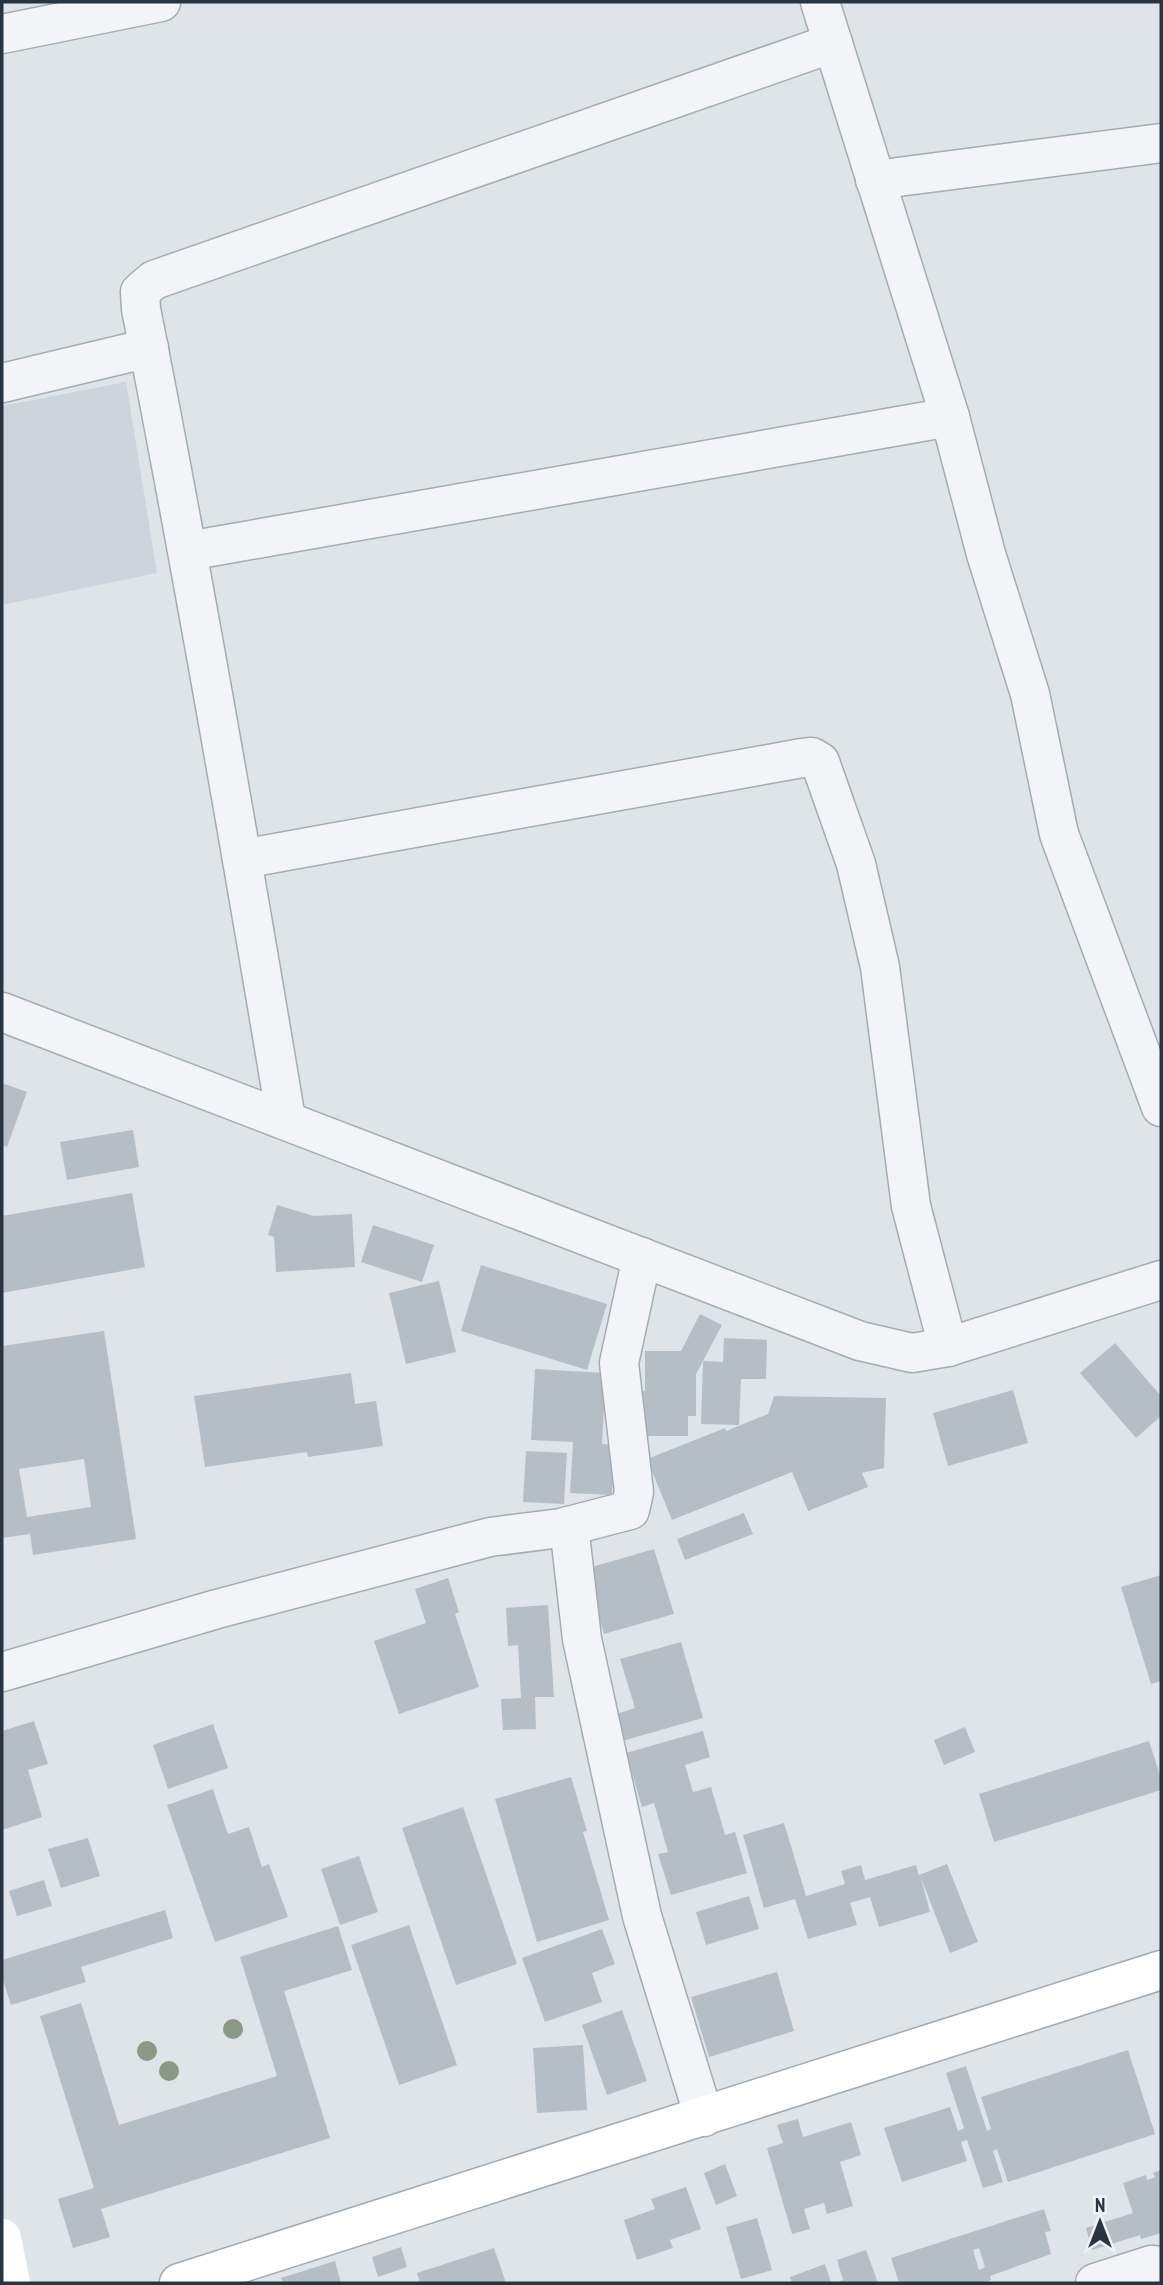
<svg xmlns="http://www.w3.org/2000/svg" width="1163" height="2285" font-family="'PT Sans Narrow',sans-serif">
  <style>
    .built { fill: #cdd4db }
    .building { fill: #b6bec5; fill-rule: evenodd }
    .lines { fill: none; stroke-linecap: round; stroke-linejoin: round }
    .street-casing { stroke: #a4acb3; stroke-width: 41 }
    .primary-casing { stroke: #9eabb4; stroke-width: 41 }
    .street { stroke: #f2f4f7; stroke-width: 38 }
    .secondary { stroke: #fff; stroke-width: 38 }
    .primary { stroke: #fff; stroke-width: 38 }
    .tree { fill: #899986 }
  </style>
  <rect width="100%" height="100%" fill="#dfe4e9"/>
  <!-- built -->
  <path class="built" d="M126,382L157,573L2,605V406Z"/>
  <!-- building -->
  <g class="building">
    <path d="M2,1083L27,1092L7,1147L2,1145Z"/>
    <path d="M133,1130L139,1167L67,1180L60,1142Z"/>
    <path d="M132,1193L145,1267L2,1293V1216Z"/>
    <path d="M277,1205L314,1216L352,1214L355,1267L276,1272L274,1237L268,1235Z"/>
    <path d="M373,1225L434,1245L422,1282L361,1262Z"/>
    <path d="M481,1265L607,1304L587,1370L461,1331Z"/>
    <path d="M439,1281L456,1352L406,1364L389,1293Z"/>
    <path d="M700,1314L722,1325L696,1374V1416H688V1436H639L638,1391H645V1351H681Z"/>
    <path d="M104,1331L136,1539L33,1555L30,1534L2,1538V1346ZM84,1459L91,1507L27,1517L19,1469Z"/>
    <path d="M724,1338L767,1340L766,1379H741L739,1425L701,1424L703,1361L723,1362Z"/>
    <path d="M1115,1343L1161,1396V1416L1136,1438L1080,1373Z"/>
    <path d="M535,1369L606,1373L602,1444L615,1445L612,1495L570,1493L573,1442L531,1440Z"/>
    <path d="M351,1373L355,1404L376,1401L383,1446L308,1457L307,1452L205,1467L194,1396Z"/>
    <path d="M1013,1390L1028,1443L948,1466L933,1413Z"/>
    <path d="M774,1396L886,1398L884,1468L862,1473L868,1487L808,1511L792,1472L672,1520L647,1459L725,1428L726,1431L768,1414Z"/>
    <path d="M526,1451L567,1453L564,1504L523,1502Z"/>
    <path d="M744,1513L753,1534L685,1560L677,1539Z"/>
    <path d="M654,1549L674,1614L604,1634L585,1569Z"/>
    <path d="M1161,1575V1681L1151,1684L1121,1587Z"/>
    <path d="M448,1578L459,1612L455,1614L479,1687L399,1714L374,1641L426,1623L415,1589Z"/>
    <path d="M548,1605L554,1697H535L536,1729L503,1730L501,1699L521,1698L518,1645L508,1646L506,1608Z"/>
    <path d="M681,1642L703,1718L615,1743L607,1717L635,1708L620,1659Z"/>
    <path d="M34,1721L48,1764L28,1770L42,1817L2,1830V1731Z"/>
    <path d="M213,1724L228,1768L168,1789L153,1745Z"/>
    <path d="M965,1727L975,1752L944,1765L934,1740Z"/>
    <path d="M703,1731L710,1757L685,1765L693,1792L711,1787L725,1835L735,1832L747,1873L671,1895L658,1854L668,1852L654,1803L642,1807L626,1753Z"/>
    <path d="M1149,1741L1161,1778V1790L994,1842L979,1794Z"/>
    <path d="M571,1777L587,1831L583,1832L609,1920L537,1942L495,1799Z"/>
    <path d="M213,1789L228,1834L249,1827L262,1867L269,1864L288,1917L215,1942L167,1805Z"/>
    <path d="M463,1807L517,1964L456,1985L402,1828Z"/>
    <path d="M784,1823L806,1896L845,1884L841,1871L861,1865L865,1880L916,1865L919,1875L947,1864L978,1942L950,1953L921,1878L930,1912L879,1927L870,1897L850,1903L857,1925L808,1939L795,1899L764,1908L743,1835Z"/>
    <path d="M88,1838L100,1876L61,1888L48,1849Z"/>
    <path d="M359,1856L378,1912L340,1925L321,1869Z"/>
    <path d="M44,1880L52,1906L17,1916L9,1891Z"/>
    <path d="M749,1896L759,1929L706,1945L696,1912Z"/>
    <path d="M165,1910L173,1938L81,1967L86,1982L11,2005L2,1977V1960Z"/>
    <path d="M409,1925L457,2065L399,2085L351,1945Z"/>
    <path d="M338,1926L352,1970L284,1991L330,2138L101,2209L110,2237L73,2248L58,2199L94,2188L40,2016L81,2003L119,2125L277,2076L240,1957Z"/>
    <path d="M602,1929L615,1964L592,1973L602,2002L545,2022L522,1958Z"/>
    <path d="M777,1972L794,2031L709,2057L691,1997Z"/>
    <path d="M622,2010L647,2081L607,2095L582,2025Z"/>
    <path d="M583,2045L587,2110L537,2113L533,2048Z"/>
    <path d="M1128,2050L1155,2134L1008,2182L997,2149L993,2151L1003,2182L983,2188L967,2140L961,2142L967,2161L902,2182L884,2128L950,2107L958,2131L964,2128L946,2073L966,2066L987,2131L991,2129L981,2097Z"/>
    <path d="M798,2119L803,2137L851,2122L861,2155L840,2162L853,2206L827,2214L824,2203L804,2209L810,2229L792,2234L767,2148L783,2143L777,2125Z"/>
    <path d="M725,2164L737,2196L716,2205L704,2173Z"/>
    <path d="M1161,2170V2233L1141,2239L1140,2235L1092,2250L1086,2228L1133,2213L1123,2183L1146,2175L1147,2180L1155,2177L1153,2173Z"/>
    <path d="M686,2187L701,2229L670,2240L673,2248L637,2260L624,2220L655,2209L651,2199Z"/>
    <path d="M1044,2209L1051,2231L1045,2232L1051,2254L990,2276L991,2280L983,2283H899L891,2258ZM979,2248L985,2267L979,2270L973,2250Z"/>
    <path d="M757,2218L772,2270L741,2279L726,2227Z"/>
    <path d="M401,2247L407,2267L378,2277L372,2257Z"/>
    <path d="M494,2248L506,2283H420L417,2273Z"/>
    <path d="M866,2250L878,2283H835L843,2280L837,2260Z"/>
    <path d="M335,2261L341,2283H283L281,2278Z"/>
    <path d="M825,2264L831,2283H792L790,2277Z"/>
  </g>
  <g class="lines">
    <!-- street casing -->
    <g class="street-casing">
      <g id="street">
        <path d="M820,2L950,417L986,554L1030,694L1059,834L1161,1107"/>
        <path d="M2,34L161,2"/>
        <path d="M875,180L1161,143"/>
        <path d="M2,383L149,348"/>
        <path d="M188,551L950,417"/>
        <path d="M242,859L802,758L812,757L820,762L856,864L880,967L911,1206L948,1347"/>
        <path d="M2,1012L860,1341L912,1353L948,1347L1161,1280"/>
        <path d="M286,1119C241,849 194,578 141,309L140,292L154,280L833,43"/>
        <path d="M569,1526L582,1639L642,1916L704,2117"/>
        <path d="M2,1672L217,1609L490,1537L561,1528L630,1510L634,1492L619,1363L642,1257"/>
        <path d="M1095,2283L1151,2265L1161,2266"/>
      </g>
    </g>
    <!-- primary casing -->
    <g class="primary-casing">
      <path id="primary" d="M179,2283L1161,1970"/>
    </g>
    <!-- street -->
    <use href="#street" class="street"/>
    <!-- secondary -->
    <path class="secondary" d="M2,2238L11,2283"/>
    <!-- primary -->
    <use href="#primary" class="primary"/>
  </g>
  <!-- trees -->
  <g class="tree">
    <circle cx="233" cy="2029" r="10"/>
    <circle cx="147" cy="2051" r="10"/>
    <circle cx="169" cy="2071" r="10"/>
  </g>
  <!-- border -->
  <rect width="1163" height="2285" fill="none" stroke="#283440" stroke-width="7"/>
  <!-- north arrow -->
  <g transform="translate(1100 2222)" stroke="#eff3f6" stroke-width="5" paint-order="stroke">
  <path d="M0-5L12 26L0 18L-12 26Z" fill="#283440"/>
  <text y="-10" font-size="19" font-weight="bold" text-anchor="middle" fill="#283440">N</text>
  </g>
</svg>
